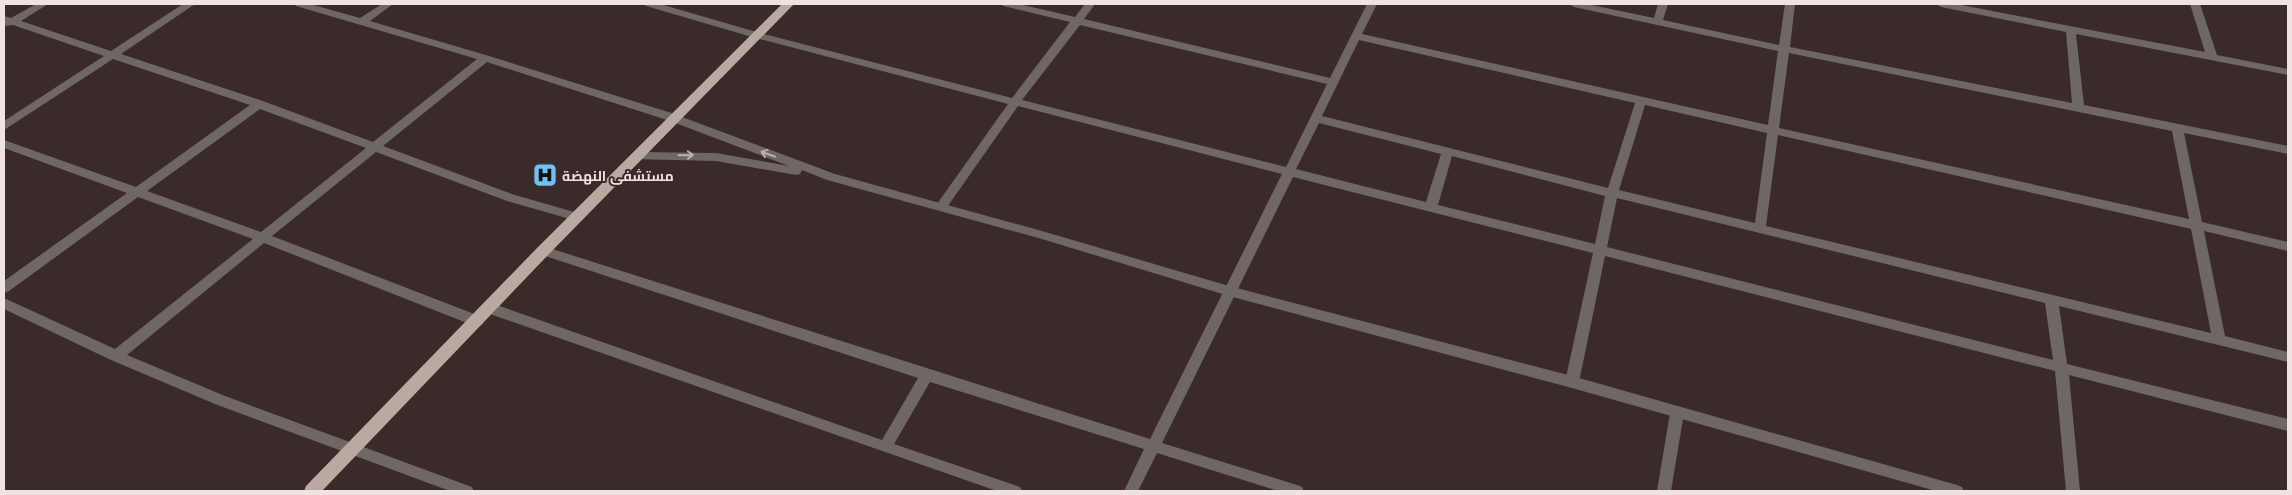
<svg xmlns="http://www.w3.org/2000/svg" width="2292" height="495" font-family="'Open Sans',Cairo,sans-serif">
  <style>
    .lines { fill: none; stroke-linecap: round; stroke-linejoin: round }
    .minor { fill: #6f6763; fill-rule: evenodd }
    .tertiary { fill: #6f6763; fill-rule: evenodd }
    .trunk { fill: #baa9a0; fill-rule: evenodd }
    .oneway { stroke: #bcb1af }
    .labels { text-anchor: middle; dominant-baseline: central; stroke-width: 4; stroke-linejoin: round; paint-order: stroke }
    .poi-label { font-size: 14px; font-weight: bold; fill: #efe3e2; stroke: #3b2a2a; text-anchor: start }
  </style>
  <rect width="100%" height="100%" fill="#3b2a2a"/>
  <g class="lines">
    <!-- minor -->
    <g class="minor">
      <path d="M36,4H48L21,21L111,51L183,4H195L121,54L263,101L373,142L477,59L296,6L295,4H310L360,18L382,4H393L370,21L489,56L678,115L680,118L678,121H670L487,62L383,146L515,195L581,214L583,217L581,220L577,221L507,201L376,152L272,236L482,317L484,321L482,325H472L264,243L127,355L225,396L472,487L474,491H450L215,404L111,360L4,309V298L115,349L253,239L138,197L9,291L4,293V281L127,193L4,148V140L136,187L250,105L113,59L4,130V121L104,56L13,25L4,26V16L11,18ZM260,109L366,148L261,232L147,191Z"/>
      <path d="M645,4H660L760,33L1012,98L1070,22L1003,6L1002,4H1019L1075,17L1085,4H1095L1084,19L1330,78L1367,4H1377L1362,34L1768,125L1778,51L1574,7L1569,4H1587L1654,18L1658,4H1668L1663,20L1779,45L1785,4H1795L1790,47L2072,103L2066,32L1941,7L1936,4H1956L2205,52L2190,4H2200L2217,55L2288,69V75L2076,34L2084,105L2288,146V154L2184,133L2202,222L2288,242V251L2204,231L2225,336L2288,352V362L2059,306L2067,364L2288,419V431L2069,375L2080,491H2066L2055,371L1605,256L1579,382L1577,386L1572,388L1567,386L1565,382L1593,253L1293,177L1162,443L1297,485L1302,487L1304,491H1278L1157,453L1138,491H1124L1144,449L930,382L894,444L1020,487L1022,491H997L484,312L482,308L484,304H494L882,440L918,378L539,254L537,251L539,248L543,246L1150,439L1282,174L1018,106L945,210L941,211L935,207L937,204L1008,104L752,37L646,6ZM1080,25L1327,84L1286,167L1022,100ZM1359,40L1635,103L1608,188L1322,116ZM1789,53L2172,131L2189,219L1779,128ZM1645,105L1767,133L1755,223L1619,190ZM1319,123L1441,154L1426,202L1296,169ZM1778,135L2191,229L2211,333L1766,226ZM1452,156L1605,196L1595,244L1438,205ZM1617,198L2045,303L2053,360L1607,247Z"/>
      <path d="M1677,407L1682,409L1684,413L1671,491H1657L1670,413L1672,409Z"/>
    </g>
    <!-- tertiary -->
    <path class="tertiary" d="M674,114L835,174L1042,231L1229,286L1572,376L1957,485L1962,487L1964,491H1936L1572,388L1229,296L1042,239L827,180L802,170L800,174L796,175L716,161L633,159L631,156L633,153L637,152L716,153L789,166L670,121L668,118L670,115Z"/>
    <!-- trunk -->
    <path class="trunk" d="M782,4H794L548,255L322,491H304L306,486L538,247Z"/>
  </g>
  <!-- one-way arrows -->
  <defs><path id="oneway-shaft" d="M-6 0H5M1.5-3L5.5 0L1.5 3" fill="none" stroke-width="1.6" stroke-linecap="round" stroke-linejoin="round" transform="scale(1.25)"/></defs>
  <g class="oneway">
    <use href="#oneway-shaft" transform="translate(768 154) rotate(-160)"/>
    <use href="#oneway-shaft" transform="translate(686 155) rotate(-1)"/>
  </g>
  <!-- icons -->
  <defs>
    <g id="hospital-square" transform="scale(1.25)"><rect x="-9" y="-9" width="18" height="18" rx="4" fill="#70c1f4" stroke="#3b2a2a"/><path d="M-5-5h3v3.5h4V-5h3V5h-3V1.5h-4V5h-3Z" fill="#111"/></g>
  </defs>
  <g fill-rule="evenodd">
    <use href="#hospital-square" x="545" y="175"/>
  </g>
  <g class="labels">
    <!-- poi labels -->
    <g class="poi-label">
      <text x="562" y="175">مستشفى النهضة</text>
    </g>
  </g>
  <!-- border -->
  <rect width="2292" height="495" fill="none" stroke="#efe3e2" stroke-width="10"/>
</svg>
